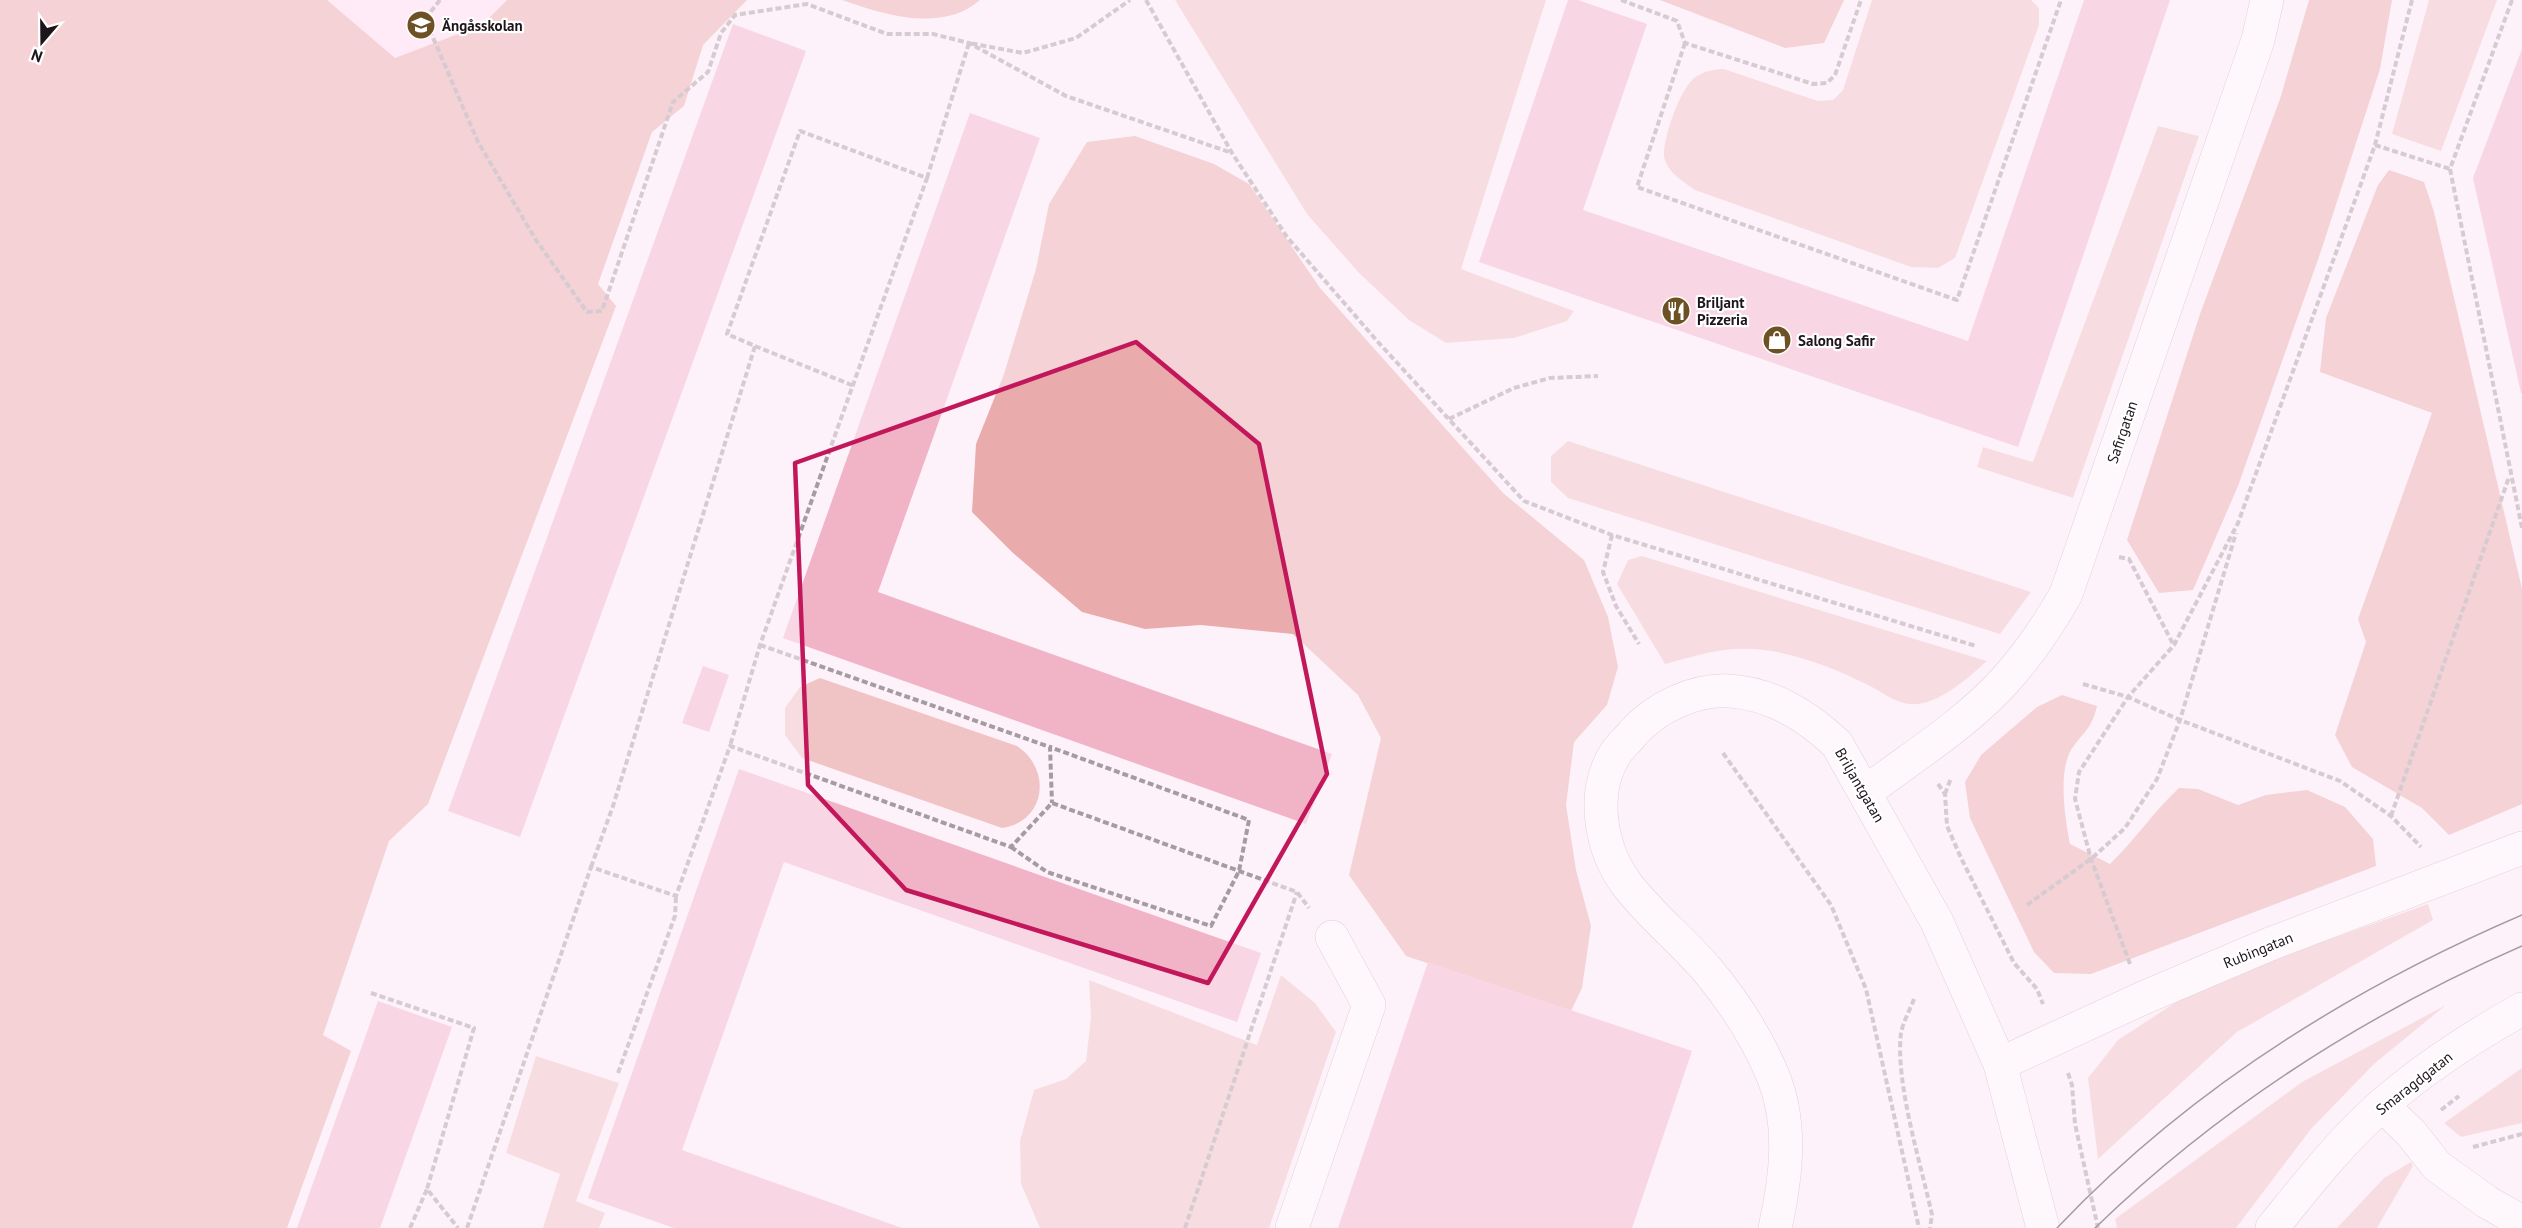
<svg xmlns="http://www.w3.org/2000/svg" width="2522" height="1228" font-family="'PT Sans',sans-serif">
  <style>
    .built { fill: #ffe2f4 }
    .green { fill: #f0c4c4 }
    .forest { fill: #e9abac }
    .building { fill: #f1b4c7 }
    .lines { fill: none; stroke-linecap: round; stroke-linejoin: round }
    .minor-casing { stroke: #c1a7b7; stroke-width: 34 }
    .path { stroke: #a59ba1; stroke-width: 4; stroke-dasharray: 6 3; stroke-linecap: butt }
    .minor { stroke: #fff; stroke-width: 33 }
    .tram { stroke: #393036; stroke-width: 1.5 }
    .marked { fill: none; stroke: #c2185b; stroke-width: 4.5; stroke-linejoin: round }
    .labels { text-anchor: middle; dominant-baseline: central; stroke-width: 4.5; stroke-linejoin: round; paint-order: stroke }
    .poi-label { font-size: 15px; font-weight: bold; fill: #1e151b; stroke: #fff; text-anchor: start }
    .street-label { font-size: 15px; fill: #1e151b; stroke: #fff }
  </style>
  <rect width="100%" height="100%" fill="#fdf2f9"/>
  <!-- built -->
  <path class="built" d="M308,0H538L442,84L357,50Z"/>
  <!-- green -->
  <g class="green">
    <path d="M1175,0H1546L1461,269L1574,311L1567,321L1514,338L1446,343L1409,320L1359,273L1307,214Z"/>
    <path d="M1872,0H2031L2039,8V25L1955,258L1938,268L1911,267L1695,190C1684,182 1666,172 1664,156C1663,137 1681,85 1697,76C1705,71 1715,69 1724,69L1818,101L1833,100L1843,90Z"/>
    <path d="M2429,0H2497L2441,151L2392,134Z"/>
    <path d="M2158,126L2199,136L2073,498L1977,467L1983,447L2033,462Z"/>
    <path d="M1568,441L2031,592L2000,634L1568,498L1551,482V456Z"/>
    <path d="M1642,556L1987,661C1968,678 1943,701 1918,704C1897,706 1885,693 1868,685C1830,666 1779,646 1736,649C1712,650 1688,658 1665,664L1617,584L1628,560Z"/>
    <path d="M820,678L1017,746C1053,770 1045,822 1002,828L802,758L785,735V708L800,687Z"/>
    <path d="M2428,904L2433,920L2237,1032L2098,1159L2088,1078L2118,1040L2202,985Z"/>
    <path d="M1281,975L1315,1003L1336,1032L1269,1228H1040L1021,1184L1020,1141L1034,1090L1066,1079L1086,1061L1091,1017L1089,980L1257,1045Z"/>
    <path d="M2446,1005L2374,1064L2311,1129L2236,1228H2117L2115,1219L2302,1082Z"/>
    <path d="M536,1056L619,1083L576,1201L605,1213L599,1228H543L560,1174L506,1153Z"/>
    <path d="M2522,1068V1123L2461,1137L2444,1123Z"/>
    <path d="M2411,1162L2413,1166L2377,1228H2337L2384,1178Z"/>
  </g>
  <!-- forest -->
  <g class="forest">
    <path d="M0,0H327L395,58L482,25L507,0H747L703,45L684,106L652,132L598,284L616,306L428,804L389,841L323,1035L351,1051L287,1228H0Z"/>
    <path d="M842,0H980C942,33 884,15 842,0Z"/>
    <path d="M1660,0H1844L1824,43L1785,48Z"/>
    <path d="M2309,0H2392L2380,69L2321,251L2238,486L2193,590L2159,593L2127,540L2200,314L2280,99Z"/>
    <path d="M1135,136L1214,164L1249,184L1320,288L1503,493L1584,560L1608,617L1618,667L1607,705L1574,742L1566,805L1576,870L1591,926L1582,988L1571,1011L1406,956L1349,875L1381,738L1358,695L1293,634L1201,625L1145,629L1082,612L1013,553L972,512L976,444L1004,374L1036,269L1049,204L1087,142Z"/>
    <path d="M2389,170L2424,182L2434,212L2522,589V804L2449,835L2422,808L2352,767L2335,735L2366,642L2358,619L2432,413L2320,372L2326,318L2378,185Z"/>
    <path d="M2062,695L2097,706C2091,731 2084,730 2071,750C2058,772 2065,820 2070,844L2110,864C2135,840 2154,811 2179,788L2198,789L2238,805L2266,795L2307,790L2345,807L2373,839L2376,866L2091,974L2054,973L2034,952L1970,818L1965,782L1981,755L2037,707Z"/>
  </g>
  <!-- building -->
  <g class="building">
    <path d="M1568,0H1578L1647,24L1583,210L1968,341L2084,0H2170L2018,447L1479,262Z"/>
    <path d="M733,24L806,51L520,837L448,811Z"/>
    <path d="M2522,49V393H2521L2473,178Z"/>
    <path d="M970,113L1040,138L878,592L1332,754L1306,824L783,638Z"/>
    <path d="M703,666L729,675L709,732L682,723Z"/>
    <path d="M739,769L1261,953L1237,1022L784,862L682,1150L902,1228H674L588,1198Z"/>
    <path d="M1428,962L1692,1051L1632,1228H1338Z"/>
    <path d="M378,1001L452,1027L380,1228H297Z"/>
  </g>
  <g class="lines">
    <!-- minor casing -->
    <g class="minor-casing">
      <g id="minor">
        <path d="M1866,792C1913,756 1969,722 2008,677C2031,651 2049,624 2066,594L2258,40L2267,0"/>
        <path d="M2000,1064L2143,998L2270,944L2522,848"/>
        <path d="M2382,1105L2411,1133L2437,1166L2487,1202L2522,1222"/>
        <path d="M1292,1228L1369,1005L1332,937"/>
        <path d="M1775,1228C1786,1179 1793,1124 1773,1076C1758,1040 1734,1002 1709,972C1684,942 1652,917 1628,886C1601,851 1590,794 1615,754C1620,746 1628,740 1633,733C1656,707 1695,689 1730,691C1772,694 1806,715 1837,744L1937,922L2000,1064L2043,1228"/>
        <path d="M2272,1228C2306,1186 2341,1141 2382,1105C2424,1068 2474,1036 2522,1009"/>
      </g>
    </g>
    <!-- path -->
    <g class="path">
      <path d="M440,0L425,19L478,142L536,240L587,312L602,311L673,102L708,72L721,33L735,15L807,4L887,34H933L969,43L1066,96L1232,153"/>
      <path d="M1146,0L1232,153L1287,237L1378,342L1524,501L1612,535L1976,646"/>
      <path d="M1621,0L1677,21L1685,43L1813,84L1827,83L1835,75L1861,0"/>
      <path d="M2512,0L2450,169L2522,528"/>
      <path d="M1685,43L1637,187L1957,300L2061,0"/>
      <path d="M2375,145L2450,169"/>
      <path d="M927,178L969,43L1023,53L1076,38L1130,0"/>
      <path d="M755,346L854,386"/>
      <path d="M1449,419L1514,388L1550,378L1598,376"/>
      <path d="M1612,535L1603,572L1616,606L1639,644"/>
      <path d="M2119,557L2129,559L2173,644"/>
      <path d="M760,645L1050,747L1052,803"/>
      <path d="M2083,684L2128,697L2180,720L2340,781L2391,816L2421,847"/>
      <path d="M1723,753L1831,905L1866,989L1919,1228"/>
      <path d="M1938,784L1945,794L1947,826L1961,858L2014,963L2037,989L2043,1004"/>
      <path d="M1945,794L1951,778"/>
      <path d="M2391,816L2509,477"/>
      <path d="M1011,847L1047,872L1211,926L1239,871L1249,820L1050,747"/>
      <path d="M591,867L613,806L755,346L727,334L800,131L927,178L760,645L730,746"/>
      <path d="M2027,905L2091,859L2125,828L2157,779L2180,720L2236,533"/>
      <path d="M2130,964L2091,859L2075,799L2079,772L2128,697L2174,645L2238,523L2375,145L2412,0"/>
      <path d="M371,993L474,1028L427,1189"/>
      <path d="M1914,999C1910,1010 1903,1022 1901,1033C1895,1083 1921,1164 1932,1215L1930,1228"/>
      <path d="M618,1073L675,916L676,896"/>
      <path d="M2068,1073L2072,1085L2075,1124L2098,1228"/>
      <path d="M2441,1110L2459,1096"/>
      <path d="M2473,1147L2522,1134"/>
      <path d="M410,1228L427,1189L458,1228"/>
      <path d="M467,1228L591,867L676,896L730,746L1011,847L1052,803L1297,892L1309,908"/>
      <path d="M1185,1228L1297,892"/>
    </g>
    <!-- minor -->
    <use href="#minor" class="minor"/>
    <!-- tram -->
    <g class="tram">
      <path d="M2057,1228C2187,1091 2350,989 2522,915"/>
      <path d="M2095,1228C2219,1108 2364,1015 2522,946"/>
    </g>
  </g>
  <!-- marked area -->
  <path d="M0 0H2522V1228H0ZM1136,342L1259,444L1327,774L1208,983L906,890L808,785L795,463Z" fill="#fdf2f9" fill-opacity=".55" fill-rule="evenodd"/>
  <path class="marked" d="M1136,342L1259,444L1327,774L1208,983L906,890L808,785L795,463Z"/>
  <!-- icons -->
  <defs>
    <g id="school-disc" transform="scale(1.5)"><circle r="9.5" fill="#6e5025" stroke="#fff"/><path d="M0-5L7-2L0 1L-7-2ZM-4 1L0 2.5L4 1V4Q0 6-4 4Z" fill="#fff"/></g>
    <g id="restaurant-disc" transform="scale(1.5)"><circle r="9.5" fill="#6e5025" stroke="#fff"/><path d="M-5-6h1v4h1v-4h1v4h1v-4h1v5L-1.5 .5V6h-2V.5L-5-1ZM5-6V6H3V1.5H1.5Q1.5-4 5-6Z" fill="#fff"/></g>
    <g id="shop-disc" transform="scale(1.5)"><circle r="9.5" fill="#6e5025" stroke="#fff"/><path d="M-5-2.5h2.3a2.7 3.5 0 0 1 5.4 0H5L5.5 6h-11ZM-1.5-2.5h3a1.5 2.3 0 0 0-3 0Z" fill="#fff"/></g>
  </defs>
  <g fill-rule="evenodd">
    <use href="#school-disc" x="421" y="25"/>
    <use href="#restaurant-disc" x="1676" y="311"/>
    <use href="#shop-disc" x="1777" y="340"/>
  </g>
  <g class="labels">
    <!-- poi labels -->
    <g class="poi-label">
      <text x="442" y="25">Ängåsskolan</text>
      <text x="1697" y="302">Briljant<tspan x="1697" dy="17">Pizzeria</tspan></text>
      <text x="1798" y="340">Salong Safir</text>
    </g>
    <!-- street labels -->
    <g class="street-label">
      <text transform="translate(2122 432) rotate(-71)">Safirgatan</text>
      <text transform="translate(1860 785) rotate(60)">Briljantgatan</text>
      <text transform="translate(2258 950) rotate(-22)">Rubingatan</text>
      <text transform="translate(2414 1083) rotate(-38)">Smaragdgatan</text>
    </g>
  </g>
  <!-- north arrow -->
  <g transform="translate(42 42) rotate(200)" stroke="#ffffff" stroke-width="4.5" paint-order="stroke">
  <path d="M0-4.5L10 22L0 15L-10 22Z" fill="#1e151b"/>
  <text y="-9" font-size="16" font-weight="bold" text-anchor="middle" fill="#1e151b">N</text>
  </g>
</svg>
